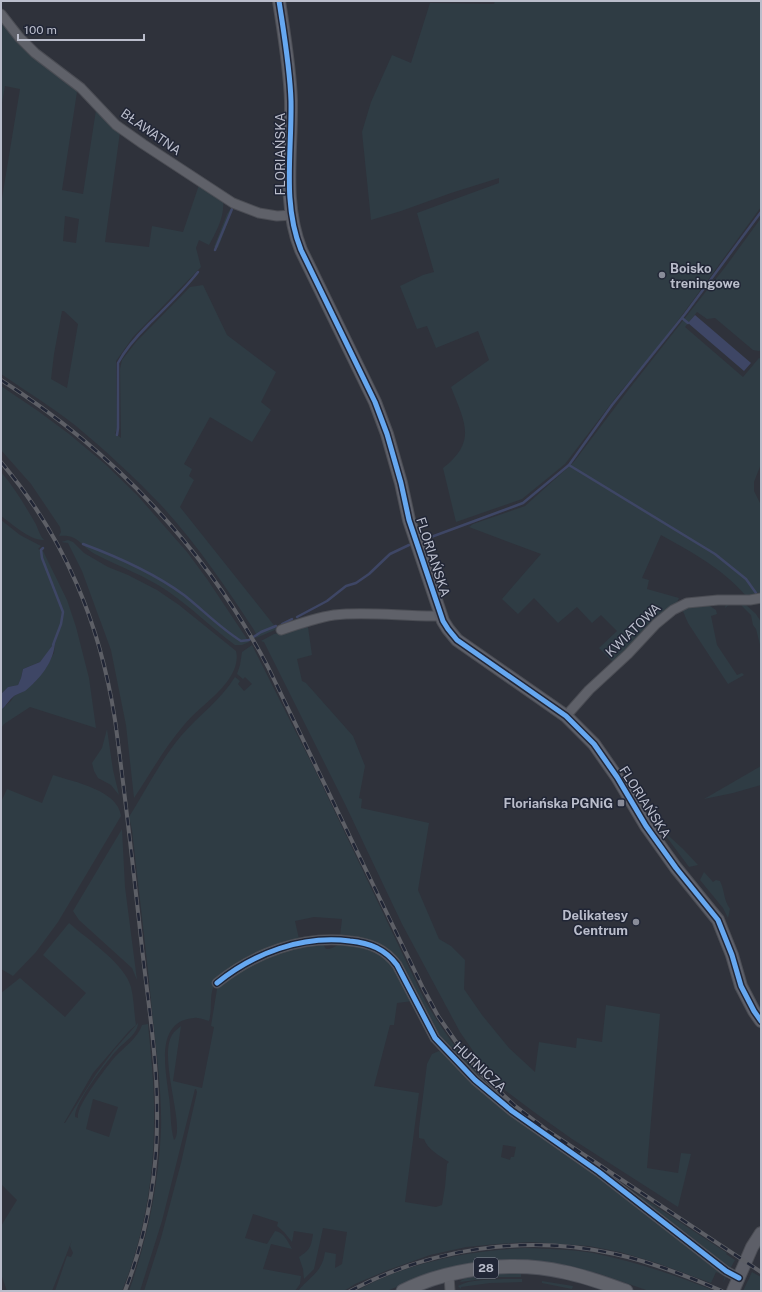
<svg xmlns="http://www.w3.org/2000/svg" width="762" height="1292" font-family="'Public Sans',sans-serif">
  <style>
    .green { fill: #2f3c44; fill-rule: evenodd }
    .water { fill: #3e4665 }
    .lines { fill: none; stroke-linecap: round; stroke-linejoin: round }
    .stream { stroke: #3e4665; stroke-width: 2.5 }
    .street-casing { stroke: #4b4d54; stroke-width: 11 }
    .secondary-casing { stroke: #4b4d54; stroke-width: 14 }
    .primary-casing { stroke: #4c4f58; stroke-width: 15 }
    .street { stroke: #5f6169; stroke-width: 9 }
    .secondary { stroke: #5d5f68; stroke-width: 12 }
    .primary { stroke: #61636b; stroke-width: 13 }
    .rail-casing { stroke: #5d5f66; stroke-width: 4 }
    .rail { stroke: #212636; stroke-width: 2.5; stroke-dasharray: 8; stroke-linecap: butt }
    .cycleway-casing { stroke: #212636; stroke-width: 8 }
    .cycleway { stroke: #66a8f1; stroke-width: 5 }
    .poi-dot { fill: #898c99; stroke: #212636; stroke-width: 1.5 }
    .labels { text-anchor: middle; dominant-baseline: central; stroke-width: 3; stroke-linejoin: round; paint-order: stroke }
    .shield { fill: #212636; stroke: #8c909e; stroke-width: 1 }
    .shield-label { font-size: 12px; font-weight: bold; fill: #babdcb }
    .street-label { font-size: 13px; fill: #babdcb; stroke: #212636 }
    .poi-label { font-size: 13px; font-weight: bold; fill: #babdcb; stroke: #212636; text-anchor: end }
  </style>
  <rect width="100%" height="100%" fill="#2f323b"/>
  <!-- green -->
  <g class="green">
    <path d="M495,1H761V207L694,299L652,355L620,392L565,464L522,499L456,522L443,468C478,441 464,421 451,387L489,360L478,331L436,348L427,326L417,329L400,286L423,275L434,272L417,213L499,183V178L451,193L401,211L371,220L362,132L371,102L392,55L411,63L430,3L494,4Z"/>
    <path d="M1,18L67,80L77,92L62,190L83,194L96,110L120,132L105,242L149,247L152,226L183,232L199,185L223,200C225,215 217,231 209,245L199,240L196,248L201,267L133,337L116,361L117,429L115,433L121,438L120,369L122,360L136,342L190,287L203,285L227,335L276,372L261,402L271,410L252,442L210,417L184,464L192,469L189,476L194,480L180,507L277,629L256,638L257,636L254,630C226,587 196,543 160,504C134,477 105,450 76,426C52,407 26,391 1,374V204L20,89L5,86L1,108ZM65,216L79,219L76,243L63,241ZM62,311H64L78,324L67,388L51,379L54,354Z"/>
    <path d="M233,205L234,206L218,248L214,247L227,214Z"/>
    <path d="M761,218V350L759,351L753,350L715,318L707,319L697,312L685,327L743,377L759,358L761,359V464L754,482V491L761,505V592L746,596C723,569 692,552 661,535L642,578L649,580L647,589L679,598L677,602L656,621L614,663L599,648L617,631L601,615L592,623L577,607L558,623L534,598L518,614L502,599L541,554L469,527L473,524L525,506L573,463L629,389L726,266Z"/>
    <path d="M1,386L38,411L69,434L105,464L137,495L187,552L207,579L249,642L242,645H235C212,628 192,608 169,592C146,576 120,567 95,554C80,546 79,534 59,536L61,532L60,527L31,484L1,450Z"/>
    <path d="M1,472C14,487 24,504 34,521C38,527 39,535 44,540C31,541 12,524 1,516Z"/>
    <path d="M1,520L20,535L41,546L38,549L43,551L67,600L76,627L89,678L96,728L30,707L4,724L1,728V710L11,701L14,696L22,692L34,683L46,668L54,653L55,643L40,662L23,669L21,678L18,685L8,687L1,694Z"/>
    <path d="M68,540L73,542L84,553L108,567L128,575L157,590L179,605L236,651C238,658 236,667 232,674C221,694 199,707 184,725C165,747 150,774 134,798L126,725L111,650L82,571L68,543L61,542Z"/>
    <path d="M726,603L745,604L756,614L761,622V649L756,629L753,625L751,615L740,604H730L725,608Z"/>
    <path d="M708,605L716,610L717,614L711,616L717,645L737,675L742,673L744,675L728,684L688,623L682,609L691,607Z"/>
    <path d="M308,627L312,655L297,659L302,681L306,683L353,736L365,766L359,798L362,799L361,808L429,823L418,890L439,939L451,946L465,960L464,989L482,1015L509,1048L535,1072L539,1042L576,1048L577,1038L602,1042L606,1005L660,1014L647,1168L678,1173L681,1153L691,1154L678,1207L572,1139L534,1112L506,1091L478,1058L460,1032L402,924L345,804L264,642L261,641L274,634Z"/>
    <path d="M252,645L313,766L425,1001C450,1043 477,1077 514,1109C486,1088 458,1065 437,1036C418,1010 406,956 375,944C357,937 336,938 318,938L315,937L340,936L342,919L314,917L295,921L299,939L309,937V939C281,945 254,954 230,971C225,974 219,977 216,982C208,993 213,1009 209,1021C204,1020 199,1017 194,1018C154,1021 166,1071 169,1097C171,1111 170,1127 174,1140C186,1129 158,1058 172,1035C174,1031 178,1029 181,1026L173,1081L202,1088L214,1027L211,1026L217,989L219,983L234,972L266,955L294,946L319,942L323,944L326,949H329C334,948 338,944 343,943C348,942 356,943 361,945C393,952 400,974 413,1001L397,1003L394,1025H390L374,1086L419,1093L405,1202L436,1207L442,1205L445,1187L447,1164L449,1162C440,1156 427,1149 424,1139L419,1138V1128L427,1064L432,1054L439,1051L449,1057L477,1084L504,1107L532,1128L614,1186L727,1275L723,1283L725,1276L716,1272L711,1283L657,1263L620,1252L589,1246L531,1242L496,1244L466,1247L430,1255L388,1270L355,1284L344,1291H298C310,1276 322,1273 325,1252L336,1254L335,1268L342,1264L347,1232L323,1228L314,1269L304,1279L303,1269L299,1257C310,1250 311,1247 313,1234L294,1231L292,1242L284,1232L277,1226L278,1222L253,1214L245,1238L267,1244L275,1231C284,1232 288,1242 292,1249L271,1244L263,1269L301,1276L300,1284L295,1291H144L161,1238L181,1163L197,1092L196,1089H195L162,1221L140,1291H129C148,1237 158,1188 161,1131C162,1094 157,1057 153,1020C147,956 139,893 132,830L129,817C146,790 160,761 181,736C198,716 221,700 235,677L240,681L238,684L244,691L252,684L245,677L243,679L237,674L240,665L242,652ZM503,1145L516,1147L514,1157H511L510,1160L501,1157Z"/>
    <path d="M107,729L113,770L119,795L111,785L98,778L94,771L92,763L102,748Z"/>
    <path d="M761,766V785L733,793L704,799Z"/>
    <path d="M53,775C74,782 118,790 121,816L58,922L36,952L13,976L1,969V802L7,789L42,803Z"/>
    <path d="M660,828L683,849L698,865L689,867Z"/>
    <path d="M122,829L125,887L137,980L132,968L79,920L73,911Z"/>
    <path d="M704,872L713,882L716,880L720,881C725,891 723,899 730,909L728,918L723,908L700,880Z"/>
    <path d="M69,923C87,939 125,964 131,987C134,999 134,1013 136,1025L129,1031L93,1073L64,1123H65L96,1074L114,1050L138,1023C138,1034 124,1042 117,1050C107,1061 74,1103 75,1117L78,1118C75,1107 106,1068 114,1058C123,1048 138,1038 142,1025L148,1024C151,1057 155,1090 154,1124C154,1180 143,1239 122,1291H55L67,1256L71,1257L73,1253L70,1246L72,1240L52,1291H7L1,1274V1226L17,1200L1,1184V993L20,978L65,1017L86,993L43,955ZM93,1099L118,1107L109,1137L86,1129Z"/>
    <path d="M594,1166L727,1253L726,1254L735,1260L730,1269Z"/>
    <path d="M525,1248C548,1249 571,1249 593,1253C633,1261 672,1274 710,1289L709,1291H649L597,1273L548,1263L420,1277L387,1291H356C408,1262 467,1251 525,1248Z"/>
    <path d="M752,1272L761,1277V1291H743Z"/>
    <path d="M521,1273V1277H499L460,1282C467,1272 508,1273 521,1273Z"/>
    <path d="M504,1279H522V1282L490,1283L461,1287V1289L458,1286C470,1279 490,1280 504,1279Z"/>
    <path d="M542,1281L573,1286L572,1289L542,1283Z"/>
  </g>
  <!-- water -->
  <g class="water">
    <path d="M695,315L751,363L744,371L688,323Z"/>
    <path d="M55,642C54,662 40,679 25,691C21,693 17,694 14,696C9,700 6,706 1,710V694L8,687L18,685L21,678L23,669L40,662Z"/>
  </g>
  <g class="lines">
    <!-- stream -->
    <g class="stream">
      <path d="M215,250L232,209"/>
      <path d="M682,318L688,323"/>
      <path d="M117,435L118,428V363C126,348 137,336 149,324C166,307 183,291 198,272"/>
      <path d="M569,465L715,554L746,579L756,593"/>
      <path d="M423,540L523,503L569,465L612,405L685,314L761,212"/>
      <path d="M83,544C118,557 154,573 184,595C203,610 220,628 241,641L249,640L261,632L276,626"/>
      <path d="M43,548L41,550L42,558L63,612L61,624L53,645"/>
      <path d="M297,617L327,601L346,586L356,583L369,574L390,554L409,545"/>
      <path d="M282,624L292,619"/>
    </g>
    <!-- street casing -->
    <g class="street-casing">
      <g id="street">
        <path d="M1,14L19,37L35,53L81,88L116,125L143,144L233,203L259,213L277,216L293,215"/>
        <path d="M281,630C298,624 315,618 334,615C369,611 405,617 441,616"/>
        <path d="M566,716L589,690L628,654L656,624L673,610L687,603L718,600H750L761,598"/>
        <path d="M217,983C254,953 302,935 350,941C370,943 385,949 397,965L435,1038L475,1080L512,1111L599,1172L726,1271L739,1278"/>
        <path d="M449,1275L450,1291"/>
      </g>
    </g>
    <!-- secondary casing -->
    <g class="secondary-casing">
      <g id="secondary">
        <path d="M279,1C284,34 290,68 291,101C292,151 282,203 301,250L375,402L387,434L401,483L409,520L443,621L448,629L457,640L566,716L594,744L617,777L646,826L676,868L718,920L732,955L741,986L754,1011L761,1021"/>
        <path d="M733,1291L752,1247L761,1233"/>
      </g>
    </g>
    <!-- primary casing -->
    <g class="primary-casing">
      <path id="primary" d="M403,1291C449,1268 514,1260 564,1272C585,1276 606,1284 626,1291"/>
    </g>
    <!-- street -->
    <use href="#street" class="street"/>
    <!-- secondary -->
    <use href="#secondary" class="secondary"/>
    <!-- primary -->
    <use href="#primary" class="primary"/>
    <!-- rail casing -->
    <g class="rail-casing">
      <g id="rail">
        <path d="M1,380C113,451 206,549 268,667L423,988L438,1016L466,1056L481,1074L514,1105L548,1131L761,1272"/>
        <path d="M1,462C65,538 100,623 115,720C125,793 133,866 141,939C147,996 157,1053 157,1111C158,1172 147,1234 125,1291"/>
        <path d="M350,1291C431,1248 526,1234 615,1254C652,1262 687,1276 722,1291"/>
      </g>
    </g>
    <!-- rail -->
    <use href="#rail" class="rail"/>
    <!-- cycleway casing -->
    <g class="cycleway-casing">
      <g id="cycleway">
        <path d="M279,1C284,34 290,68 291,101C292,151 282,203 301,250L375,402L387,434L401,483L409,520L443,621L448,629L457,640L566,716L594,744L617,777L646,826L676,868L718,920L732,955L741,986L754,1011L761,1021"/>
        <path d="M217,983C254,953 302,935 350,941C370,943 385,949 397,965L435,1038L475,1080L512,1111L599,1172L726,1271L739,1278"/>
      </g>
    </g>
    <!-- cycleway -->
    <use href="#cycleway" class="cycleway"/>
  </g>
  <!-- markers -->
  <g class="poi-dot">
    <circle cx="662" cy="275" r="4"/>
    <rect x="617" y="799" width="8" height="8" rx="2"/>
    <circle cx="636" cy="922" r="4"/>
  </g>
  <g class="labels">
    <!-- shield labels -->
    <rect class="shield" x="474" y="1258" width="24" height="20" rx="3"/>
    <g class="shield-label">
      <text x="486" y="1268">28</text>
    </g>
    <!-- street labels -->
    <g class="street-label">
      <text transform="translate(151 132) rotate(35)">BŁAWATNA</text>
      <text transform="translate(280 154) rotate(-90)">FLORIAŃSKA</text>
      <text transform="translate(433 557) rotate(72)">FLORIAŃSKA</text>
      <text transform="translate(633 630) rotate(-44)">KWIATOWA</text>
      <text transform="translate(645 802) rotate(57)">FLORIAŃSKA</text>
      <text transform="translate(480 1067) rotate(43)">HUTNICZA</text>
    </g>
    <!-- poi labels -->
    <g class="poi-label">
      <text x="670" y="268" text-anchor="start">Boisko<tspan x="670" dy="15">treningowe</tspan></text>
      <text x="613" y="803">Floriańska PGNiG</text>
      <text x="628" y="915">Delikatesy<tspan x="628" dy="15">Centrum</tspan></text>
    </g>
  </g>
  <!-- border -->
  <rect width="762" height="1292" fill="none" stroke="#babdcb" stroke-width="4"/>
  <!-- scale -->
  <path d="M18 34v6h126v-6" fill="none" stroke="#babdcb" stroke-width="2"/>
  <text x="24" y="34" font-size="12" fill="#babdcb" stroke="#212636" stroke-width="3" paint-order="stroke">100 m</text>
</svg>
